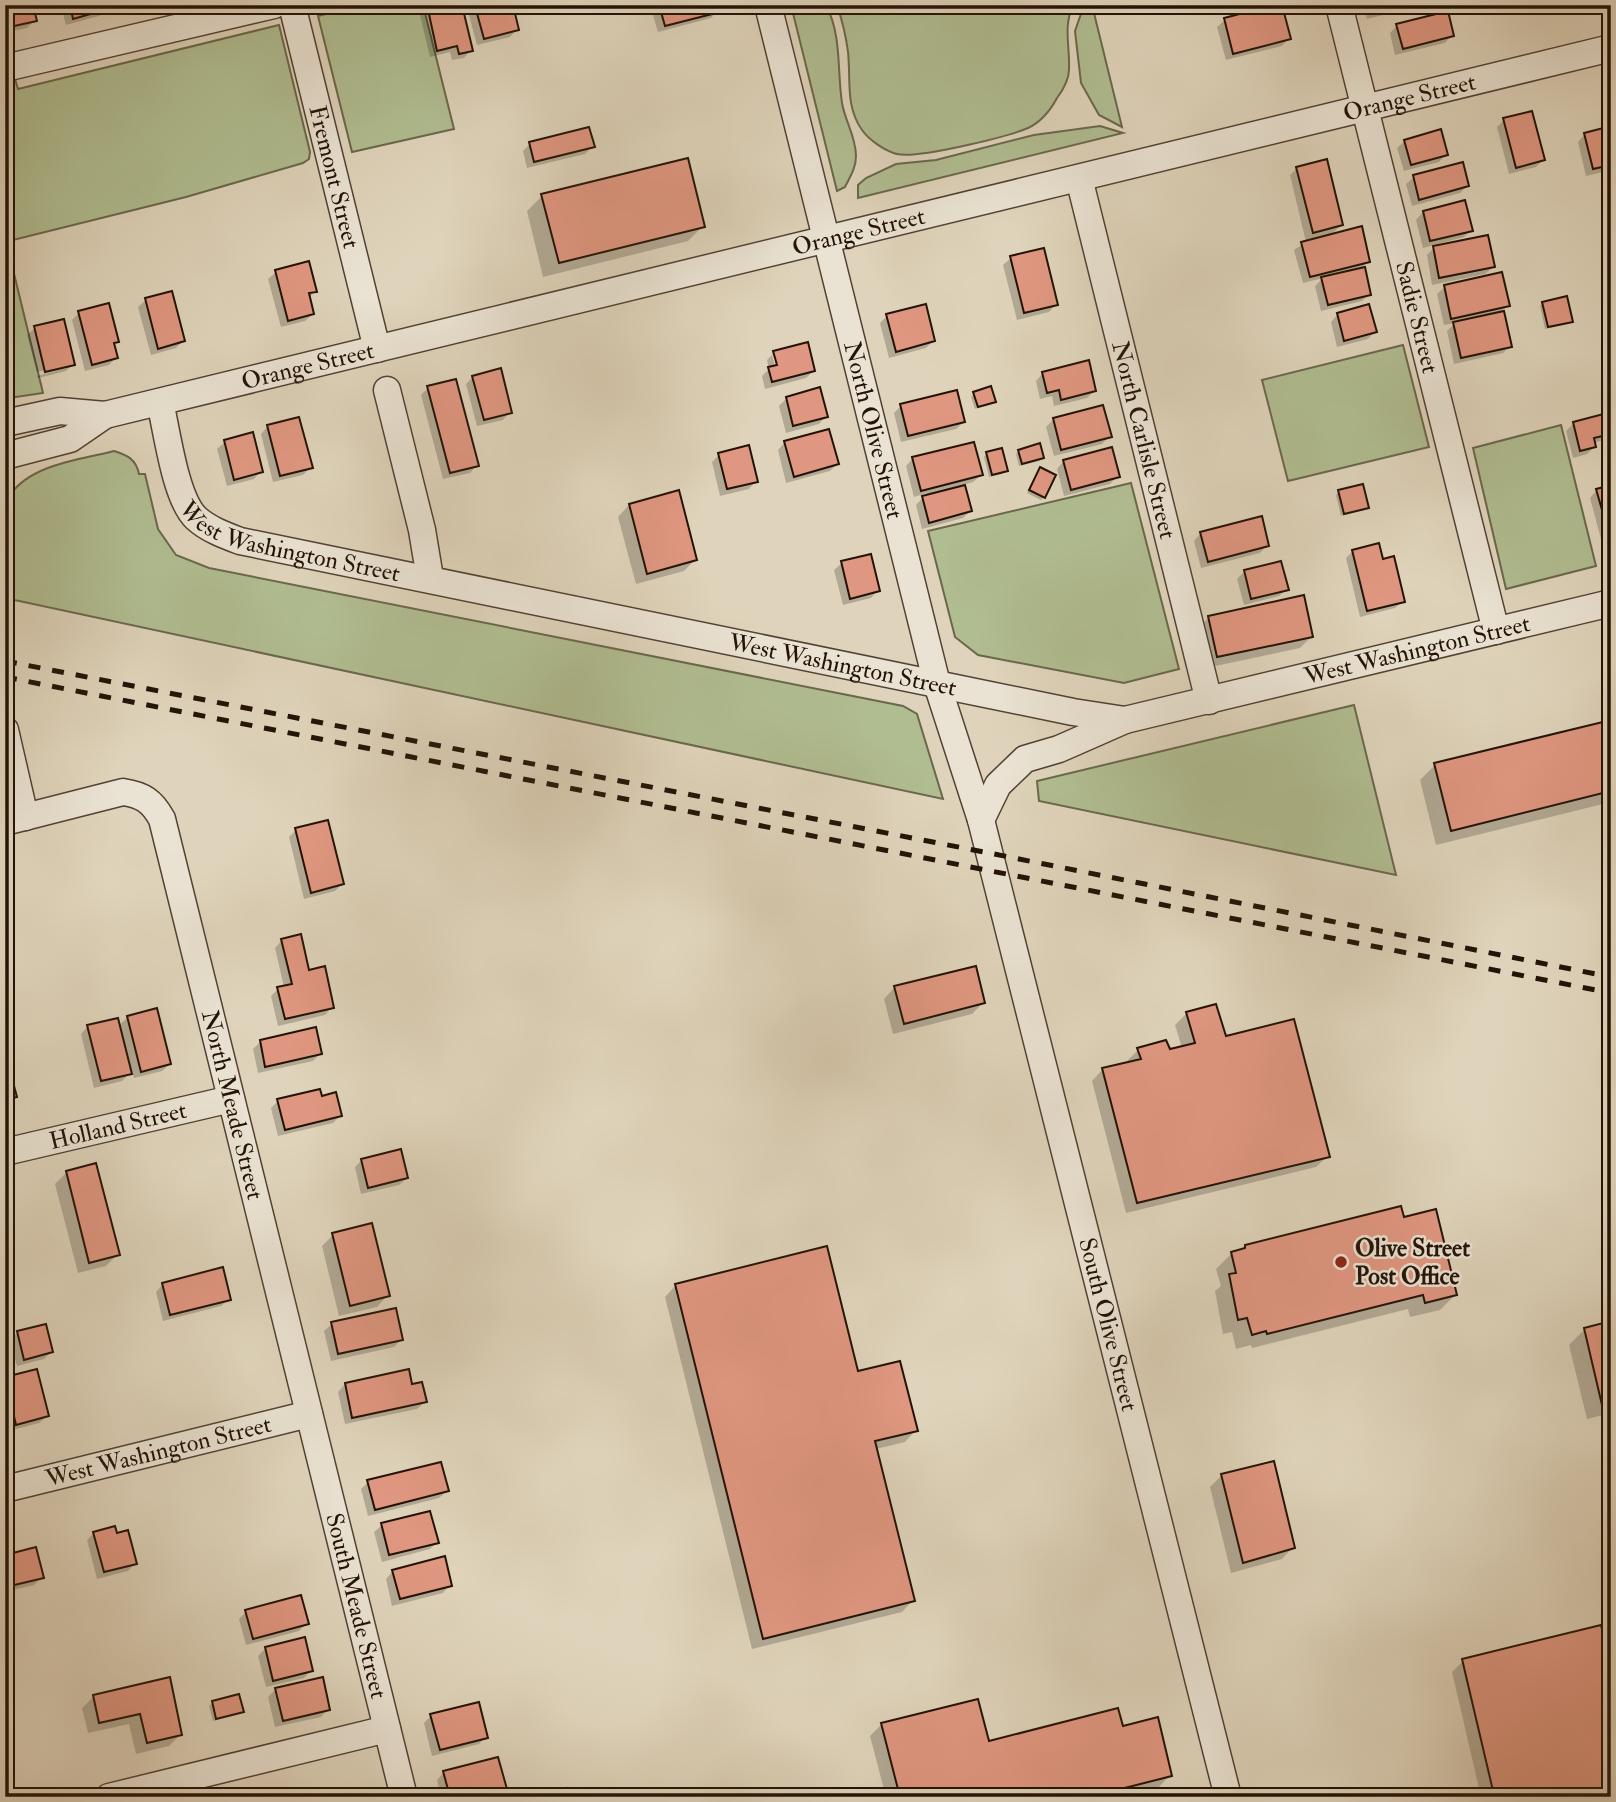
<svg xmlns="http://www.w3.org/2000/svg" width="1616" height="1802" font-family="'IM FELL Double Pica',serif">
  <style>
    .grass { fill: #b0bd91; stroke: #6a684c; stroke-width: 2 }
    .shadow { fill: #0003; fill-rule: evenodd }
    .building { fill: #e09781; stroke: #231207; stroke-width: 2 }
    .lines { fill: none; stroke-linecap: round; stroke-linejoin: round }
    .minor-casing { stroke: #524234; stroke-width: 29 }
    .minor { stroke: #eae3d3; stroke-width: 26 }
    .rail { stroke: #231207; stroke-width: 5; stroke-dasharray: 12 12; stroke-linecap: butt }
    .poi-dot { fill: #8f2418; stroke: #eae3d3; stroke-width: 2.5 }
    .labels { text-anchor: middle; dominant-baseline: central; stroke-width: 5; stroke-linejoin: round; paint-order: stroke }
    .street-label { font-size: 24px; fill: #231207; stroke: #eae3d3 }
    .poi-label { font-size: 24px; font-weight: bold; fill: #231207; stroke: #eae3d3; text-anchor: start }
  </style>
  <rect width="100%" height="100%" fill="#dfd4bb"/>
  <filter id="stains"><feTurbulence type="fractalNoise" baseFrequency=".00286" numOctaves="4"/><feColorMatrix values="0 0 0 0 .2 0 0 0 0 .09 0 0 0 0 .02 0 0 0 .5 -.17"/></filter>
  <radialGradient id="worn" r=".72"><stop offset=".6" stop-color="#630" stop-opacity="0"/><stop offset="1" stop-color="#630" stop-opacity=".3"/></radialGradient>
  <!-- grass -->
  <g class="grass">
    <path d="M362,5H423L454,129L352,152L318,16Z"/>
    <path d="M791,5H826C842,36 837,70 842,103C845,121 856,137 856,156C856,168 850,177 845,187L837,191Z"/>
    <path d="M837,5H1073C1063,27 1070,46 1069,69C1069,79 1063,90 1057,98C1050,111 1041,122 1028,128C1007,137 917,159 897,154C885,151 869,140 862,130C845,106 851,79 848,52C846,36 842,20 837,5Z"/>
    <path d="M1084,5H1108L1093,9L1122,127L1099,115L1081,83L1075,31Z"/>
    <path d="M279,25L310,152L309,159L303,163L186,197L5,242V82L15,79L18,89Z"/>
    <path d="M1100,126L1123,133L858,198V185L866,178L896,164L936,160L1034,135Z"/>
    <path d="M9,253L43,393L9,398H5V254Z"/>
    <path d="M1403,345L1429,447L1288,481L1262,380Z"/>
    <path d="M1561,425L1596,566L1506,589L1473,448Z"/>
    <path d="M114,451C127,455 136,459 139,474H145L158,529L176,555L209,568L903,706L917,714L943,799L5,598C5,578 1,508 10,495C31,464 80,460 114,451Z"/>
    <path d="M1131,483L1179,669L1124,683L978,655L955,637L928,531Z"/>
    <path d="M1354,705L1396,875L1039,801L1037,781Z"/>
  </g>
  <!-- shadow -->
  <g class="shadow">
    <path d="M5,5H33L31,6L35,20L27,28L5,33Z"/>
    <path d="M61,5H106L107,9L99,16L66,25Z"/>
    <path d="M425,5H460L471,50L464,58L452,60L450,52L430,57L419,11Z"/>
    <path d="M472,5H511L517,29L510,37L477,45L469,15L474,10Z"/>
    <path d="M650,5H717L718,11L711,18L658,32Z"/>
    <path d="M1363,5H1414L1411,8L1367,19Z"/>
    <path d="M1225,20L1289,38L1282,46L1226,60L1217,27Z"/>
    <path d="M1397,26L1452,35L1445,43L1395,55L1390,33Z"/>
    <path d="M1504,120L1543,160L1536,167L1509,174L1497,127Z"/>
    <path d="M1611,128V170L1586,176L1578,142L1585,134Z"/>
    <path d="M1405,141L1446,154L1439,162L1404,171L1397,148Z"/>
    <path d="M530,144L593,146L585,154L527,168L523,151Z"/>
    <path d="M1297,168L1341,225L1330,236L1368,261L1363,267L1370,294L1362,301L1321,311L1315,286L1323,278L1303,283L1294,250L1306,242L1290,175Z"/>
    <path d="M1414,177L1467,186L1460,193L1412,206L1406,184Z"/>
    <path d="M542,196L703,226L688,241L543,277L527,211Z"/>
    <path d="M1423,212L1471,230L1464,237L1423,248L1416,220Z"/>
    <path d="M1435,247L1493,267L1485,274L1432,285L1427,255Z"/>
    <path d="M1011,258L1056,304L1049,312L1017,320L1003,265Z"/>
    <path d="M276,272L315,291L309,298L313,314L305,321L281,327L268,279Z"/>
    <path d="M1445,287L1508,305L1502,311L1510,346L1503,353L1454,364L1447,331L1455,323L1444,325L1437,294Z"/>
    <path d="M146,300L183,341L176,348L151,355L138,307Z"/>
    <path d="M1543,303L1571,321L1568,324L1545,329L1540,306Z"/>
    <path d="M79,313L117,342L113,346L116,357L109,365L85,371L72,320Z"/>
    <path d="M1338,314L1375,331L1368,339L1337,347L1331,322Z"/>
    <path d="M887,316L933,341L926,348L889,358L880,323Z"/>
    <path d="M35,328L73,364L66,371L38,378L37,376L67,368V365L37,372L27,335Z"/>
    <path d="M774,353L813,371L806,378L765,389L762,376L769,369L767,360ZM772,355H776L780,373L777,374Z"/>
    <path d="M1043,373L1094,391L1087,398L1054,406L1052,396L1040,399L1036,381Z"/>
    <path d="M473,377L510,412L503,420L477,426L466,384Z"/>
    <path d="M428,388L477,465L470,473L443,479L421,395Z"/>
    <path d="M974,394L994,401L975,409L971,397Z"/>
    <path d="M787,398L826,416L819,424L786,433L779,406Z"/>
    <path d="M901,406L964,422L956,429L901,442L894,413Z"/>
    <path d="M1054,419L1110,436L1102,444L1054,456L1046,427Z"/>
    <path d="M1611,419V436L1607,439L1593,443L1594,447L1587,454L1573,458L1566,431L1574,423Z"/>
    <path d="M268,426L311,467L303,475L273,482L261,434Z"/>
    <path d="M225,442L261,471L254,479L227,486L217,449Z"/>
    <path d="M785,442L837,464L830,471L786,483L778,450Z"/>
    <path d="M1019,451L1042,458L1039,461L1019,466L1016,454Z"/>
    <path d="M987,453L1006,470L1002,474L989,477L984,457Z"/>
    <path d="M719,455L756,481L749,489L720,496L712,462Z"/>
    <path d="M913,458L981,475L973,482L963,485L970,511L963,518L922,529L916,505L927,493L914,497L906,466Z"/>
    <path d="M1064,461L1118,476L1110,484L1064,496L1057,469Z"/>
    <path d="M1040,470L1044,497L1041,500L1027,493Z"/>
    <path d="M1611,487V565H1608L1590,498L1597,490Z"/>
    <path d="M1339,491L1367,507L1364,510L1341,516L1336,495Z"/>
    <path d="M629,505L695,560L684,571L636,584L618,517Z"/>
    <path d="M1201,533L1267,545L1260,553L1201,568L1194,541Z"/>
    <path d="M1353,551L1382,561L1403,601L1395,608L1360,617L1346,558Z"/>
    <path d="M842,563L878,590L871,598L843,605L834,570Z"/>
    <path d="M1245,571L1287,589L1279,596L1244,605L1237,579Z"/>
    <path d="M1209,617L1312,636L1300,648L1206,668L1198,629Z"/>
    <path d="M1611,722V802L1436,845L1420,780L1435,765Z"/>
    <path d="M296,830L342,884L335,891L304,899L289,837Z"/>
    <path d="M282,940L332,1007L325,1015L278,1026L271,996L278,989L284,987L275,948Z"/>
    <path d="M895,987L983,1003L972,1014L893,1034L884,999Z"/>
    <path d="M1215,1006L1225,1038L1328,1156L1316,1167L1126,1213L1092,1081L1103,1069L1128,1063L1127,1061L1138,1050L1169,1051L1182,1048L1175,1025L1186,1014Z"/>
    <path d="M128,1017L170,1064L162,1071L134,1078L132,1071L122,1081L94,1088L81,1034L88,1026H118Z"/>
    <path d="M260,1042L320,1054L313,1061L258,1073L253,1049Z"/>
    <path d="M321,1098L340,1116L333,1123L278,1136L271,1108L278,1101Z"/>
    <path d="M362,1160L407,1178L399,1185L361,1194L355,1167Z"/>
    <path d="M67,1172L118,1254L106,1266L78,1273L55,1184Z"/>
    <path d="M1403,1219L1455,1295L1440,1310L1410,1317L1408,1309L1252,1348L1251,1345L1236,1349L1232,1332L1223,1334L1215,1291L1221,1286L1216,1269L1232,1253L1241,1251L1245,1246Z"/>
    <path d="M333,1235L388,1295L377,1307L339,1316L322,1246Z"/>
    <path d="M163,1284L229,1299L221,1306L163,1321L156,1292Z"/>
    <path d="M676,1285L916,1430L905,1442L876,1449L913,1600L902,1612L752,1649L665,1297Z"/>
    <path d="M1611,1323V1413L1587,1419L1569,1345L1585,1329Z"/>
    <path d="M332,1324L401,1340L394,1347L331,1361L324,1331Z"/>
    <path d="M17,1333L51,1352L44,1359L17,1366L10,1340Z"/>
    <path d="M35,1372L47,1416L39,1423L9,1431L5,1417V1379Z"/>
    <path d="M345,1384L411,1386L425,1402L417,1409L345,1424L338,1392Z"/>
    <path d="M1222,1475L1293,1547L1282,1559L1231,1573L1210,1487Z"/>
    <path d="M368,1482L447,1491L439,1498L368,1516L361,1489Z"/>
    <path d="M382,1525L437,1542L430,1549L382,1562L374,1532Z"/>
    <path d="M94,1533L135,1563L128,1571L97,1579L87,1540Z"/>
    <path d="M5,1557L42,1577L34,1585L5,1592Z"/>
    <path d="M393,1571L450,1585L443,1593L392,1606L386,1579Z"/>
    <path d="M246,1612L307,1623L299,1631L246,1645L239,1619Z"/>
    <path d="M266,1648L311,1670L304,1678L266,1687L258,1656Z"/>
    <path d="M1463,1661L1611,1797H1481L1452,1672Z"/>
    <path d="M168,1679L180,1735L169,1746L136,1754L129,1724L88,1733L82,1708L94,1696Z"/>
    <path d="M275,1690L328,1709L321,1717L275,1727L268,1697Z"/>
    <path d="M213,1702L242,1711L239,1714L213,1721L209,1706Z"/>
    <path d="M431,1716L486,1737L479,1744L432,1756L424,1723Z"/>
    <path d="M882,1724L988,1743L1121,1728L1170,1775L1159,1787L1119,1797H886L870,1736Z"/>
    <path d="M444,1772L505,1789L494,1797H441L437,1780Z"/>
  </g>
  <!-- building -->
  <g class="building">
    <path d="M5,5H33L37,21L5,28Z"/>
    <path d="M70,5H107L108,9L73,19Z"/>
    <path d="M427,5H462L473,51L459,54L457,46L437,51Z"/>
    <path d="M513,5L519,30L484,39L475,6Z"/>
    <path d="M659,5H718L720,12L665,26Z"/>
    <path d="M1275,5H1282L1291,39L1233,54L1224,18Z"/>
    <path d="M1372,5H1404L1374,13Z"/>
    <path d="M1448,11L1454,36L1403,49L1396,24Z"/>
    <path d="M1532,111L1545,160L1516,168L1503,118Z"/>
    <path d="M1611,126V165L1593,169L1584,133Z"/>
    <path d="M589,127L595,147L534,162L529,142Z"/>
    <path d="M1441,129L1448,155L1411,165L1404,140Z"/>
    <path d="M688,158L705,227L559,263L541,194Z"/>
    <path d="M1327,159L1343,225L1313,233L1296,167Z"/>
    <path d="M1463,162L1469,186L1419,200L1413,175Z"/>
    <path d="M1465,200L1473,231L1430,241L1423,211Z"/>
    <path d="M1362,226L1370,262L1310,277L1301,242Z"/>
    <path d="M1488,235L1495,267L1439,278L1433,246Z"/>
    <path d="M1044,248L1058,305L1024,313L1010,256Z"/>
    <path d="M309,261L317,292L309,293L314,314L288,321L275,270Z"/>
    <path d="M1365,267L1371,295L1328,305L1321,277Z"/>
    <path d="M1502,272L1510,306L1451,319L1444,285Z"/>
    <path d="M172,291L185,341L158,349L145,298Z"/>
    <path d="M1567,296L1573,322L1548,327L1542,302Z"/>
    <path d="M109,303L119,342L114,343L118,358L92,365L78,311Z"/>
    <path d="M926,304L935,341L896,352L886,314Z"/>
    <path d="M1369,304L1377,332L1344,341L1337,313Z"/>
    <path d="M1504,311L1512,347L1461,358L1453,322Z"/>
    <path d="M64,319L75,365L45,372L34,326Z"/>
    <path d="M808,342L815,371L772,382L768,367L777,365L773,351Z"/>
    <path d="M1089,360L1096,391L1061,400L1059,390L1047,393L1042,372Z"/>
    <path d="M501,368L512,413L484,420L472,376Z"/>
    <path d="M456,379L479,466L450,473L427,386Z"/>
    <path d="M991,386L996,402L978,407L973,392Z"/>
    <path d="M820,387L828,417L793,426L786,397Z"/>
    <path d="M957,390L965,422L908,436L900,404Z"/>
    <path d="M1103,405L1112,437L1061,450L1053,418Z"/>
    <path d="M1611,412V434L1594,438L1596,447L1580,451L1573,422Z"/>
    <path d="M299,417L313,468L280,476L267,425Z"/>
    <path d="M829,429L839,464L794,477L784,441Z"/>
    <path d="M253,432L263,472L234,480L224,440Z"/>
    <path d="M974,442L983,475L921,491L912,457Z"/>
    <path d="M1040,443L1044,458L1022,464L1018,450Z"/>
    <path d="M749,445L758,482L727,489L718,453Z"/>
    <path d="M1112,447L1120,477L1071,490L1063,460Z"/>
    <path d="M1002,448L1008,471L992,475L986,452Z"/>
    <path d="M1040,467L1056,475L1045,498L1029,490Z"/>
    <path d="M1363,484L1369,508L1344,514L1338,490Z"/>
    <path d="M965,485L972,511L929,523L922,496Z"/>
    <path d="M1611,485V541L1596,489Z"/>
    <path d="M679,490L697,560L647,574L629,504Z"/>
    <path d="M1262,516L1269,546L1208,562L1200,532Z"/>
    <path d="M1379,543L1383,559L1394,556L1405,602L1367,611L1352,550Z"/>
    <path d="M871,554L880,591L850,599L841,561Z"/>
    <path d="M1281,561L1289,590L1251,599L1244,570Z"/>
    <path d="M1304,595L1313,637L1217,657L1208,616Z"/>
    <path d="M1611,720V791L1451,831L1434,763Z"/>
    <path d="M328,820L344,884L311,893L295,828Z"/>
    <path d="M301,934L309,970L325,966L334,1008L285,1019L277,987L292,984L281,939Z"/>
    <path d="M976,966L985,1003L904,1024L894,986Z"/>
    <path d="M1216,1004L1226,1036L1294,1019L1330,1157L1137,1203L1102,1068L1141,1059L1137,1048L1166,1040L1170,1049L1195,1043L1186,1012Z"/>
    <path d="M157,1008L171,1064L141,1072L127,1016Z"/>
    <path d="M118,1018L132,1074L101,1081L87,1025Z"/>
    <path d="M316,1027L322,1054L265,1067L260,1040Z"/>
    <path d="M5,1052L17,1097L5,1100Z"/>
    <path d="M320,1089L322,1096L336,1092L342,1116L285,1130L277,1099Z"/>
    <path d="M401,1149L408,1178L368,1188L361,1159Z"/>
    <path d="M96,1163L120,1255L89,1263L66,1171Z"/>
    <path d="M1401,1206L1404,1217L1436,1209L1457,1295L1425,1303L1423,1295L1267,1334L1266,1331L1252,1335L1247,1318L1238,1320L1229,1274L1236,1273L1231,1252L1245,1248V1245Z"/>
    <path d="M372,1223L390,1296L350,1306L332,1233Z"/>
    <path d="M827,1246L858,1371L900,1361L918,1431L875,1441L915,1601L763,1639L675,1284Z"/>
    <path d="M223,1267L231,1300L170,1315L162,1283Z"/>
    <path d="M396,1308L403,1340L338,1354L331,1322Z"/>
    <path d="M1611,1321V1403L1602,1405L1584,1328Z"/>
    <path d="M46,1324L53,1352L24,1360L17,1331Z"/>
    <path d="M37,1369L49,1416L16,1425L5,1377Z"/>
    <path d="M409,1369L412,1384L422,1382L427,1402L352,1418L345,1383Z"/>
    <path d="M1274,1461L1295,1548L1243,1563L1221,1474Z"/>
    <path d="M441,1462L449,1491L375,1510L367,1480Z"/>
    <path d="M430,1511L439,1543L389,1555L381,1523Z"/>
    <path d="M115,1526L117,1533L128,1530L137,1564L104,1572L93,1532Z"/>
    <path d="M36,1547L44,1578L10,1586L5,1569V1555Z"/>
    <path d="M445,1556L452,1586L400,1599L392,1570Z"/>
    <path d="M301,1595L309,1624L253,1639L245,1610Z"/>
    <path d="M1601,1625L1611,1665V1797H1486L1494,1795L1462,1659Z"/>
    <path d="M305,1637L313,1671L273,1681L265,1647Z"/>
    <path d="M170,1677L182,1735L147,1743L140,1714L99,1723L93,1695Z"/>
    <path d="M323,1677L330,1710L283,1721L275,1688Z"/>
    <path d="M239,1694L244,1712L216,1719L212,1701Z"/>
    <path d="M978,1699L989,1741L1118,1708L1123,1726L1158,1717L1172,1776L1089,1797H900L881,1723Z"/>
    <path d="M479,1702L488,1738L440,1750L430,1714Z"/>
    <path d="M498,1757L507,1789L478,1797H450L443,1771Z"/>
    <path d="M567,1788L569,1797H538V1796Z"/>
  </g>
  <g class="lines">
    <!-- minor casing -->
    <g class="minor-casing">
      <g id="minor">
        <path id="s1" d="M292,5L377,349"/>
        <path id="s2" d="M768,5L937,684L981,820L1228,1797"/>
        <path id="s3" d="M1339,5L1496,631"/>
        <path d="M5,68L274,5"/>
        <path id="s4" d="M1079,178L1209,701"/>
        <path d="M387,390L422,530L430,578"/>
        <path id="s5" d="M160,402C167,431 175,498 196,518C208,529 224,535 240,541L1073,712L1125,720L1611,603"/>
        <path id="s6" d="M5,423L60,411L105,415L1611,48"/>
        <path d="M5,456L70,439L105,415"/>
        <path d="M5,730L25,817"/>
        <path d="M981,820L998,785L1025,759L1059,749L1125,720"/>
        <path id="s7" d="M5,822L123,792C143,795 152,801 162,819L404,1797"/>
        <path id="s8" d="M5,1152L231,1099"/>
        <path id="s9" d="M5,1489L309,1414"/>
        <path d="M109,1797L387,1729"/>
      </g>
    </g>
    <!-- minor -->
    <use href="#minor" class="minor"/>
    <!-- rail -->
    <g class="rail">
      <path d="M5,661L989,853L1611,977"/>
      <path d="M5,677L1611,993"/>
    </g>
  </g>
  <!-- markers -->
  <circle class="poi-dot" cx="1341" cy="1262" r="7"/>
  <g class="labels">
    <!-- street labels -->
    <g class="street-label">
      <text stroke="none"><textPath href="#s6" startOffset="1444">Orange Street</textPath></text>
      <text stroke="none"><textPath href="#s1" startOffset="177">Fremont Street</textPath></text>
      <text stroke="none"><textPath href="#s6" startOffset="877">Orange Street</textPath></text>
      <text stroke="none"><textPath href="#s3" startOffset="322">Sadie Street</textPath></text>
      <text stroke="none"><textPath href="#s6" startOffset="310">Orange Street</textPath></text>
      <text stroke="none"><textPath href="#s2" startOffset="438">North Olive Street</textPath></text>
      <text stroke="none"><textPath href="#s4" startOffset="270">North Carlisle Street</textPath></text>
      <text stroke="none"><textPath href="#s5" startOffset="220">West Washington Street</textPath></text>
      <text stroke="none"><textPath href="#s5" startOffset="1376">West Washington Street</textPath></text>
      <text stroke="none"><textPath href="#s5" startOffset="788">West Washington Street</textPath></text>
      <text stroke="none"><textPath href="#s7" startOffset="466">North Meade Street</textPath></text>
      <text stroke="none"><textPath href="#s8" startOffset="116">Holland Street</textPath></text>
      <text stroke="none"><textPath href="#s2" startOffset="1363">South Olive Street</textPath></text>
      <text stroke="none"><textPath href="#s9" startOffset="158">West Washington Street</textPath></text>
      <text stroke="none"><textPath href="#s7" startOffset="982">South Meade Street</textPath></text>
    </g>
    <!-- poi labels -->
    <g class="poi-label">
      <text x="1355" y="1248">Olive Street<tspan x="1355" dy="28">Post Office</tspan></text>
    </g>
  </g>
  <!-- margin -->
  <rect width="1616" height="1802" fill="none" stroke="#dfd4bb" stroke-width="28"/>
  <rect x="7" y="7" width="1602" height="1788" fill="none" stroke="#231207" stroke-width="3.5"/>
  <rect x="14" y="14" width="1588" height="1774" fill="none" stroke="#231207" stroke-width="2"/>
  <rect width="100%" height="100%" filter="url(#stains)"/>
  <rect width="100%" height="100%" fill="url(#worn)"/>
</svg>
